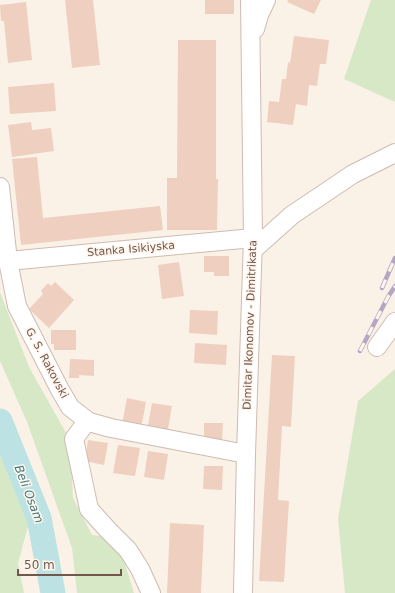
<svg xmlns="http://www.w3.org/2000/svg" width="395" height="593" font-family="'DejaVu Sans',sans-serif">
  <style>
    .green { fill: #d7e8c6 }
    .lines { fill: none; stroke-linecap: round; stroke-linejoin: round }
    .river { stroke: #bde2e4; stroke-width: 25 }
    .building { fill: #efcfc0 }
    .minor-casing { stroke: #cebbb1; stroke-width: 20 }
    .minor { stroke: #fff; stroke-width: 18 }
    .rail-casing { stroke: #b4a6c4; stroke-width: 4.5 }
    .rail { stroke: #fef6ed; stroke-width: 3; stroke-dasharray: 9; stroke-linecap: butt }
    .labels { text-anchor: middle; dominant-baseline: central; stroke-width: 3; stroke-linejoin: round; paint-order: stroke }
    .street-label { font-size: 11px; fill: #73574d; stroke: #fef6ed }
    .water-label { font-size: 12px; font-style: italic; fill: #457a7f; stroke: #fef6ed }
  </style>
  <rect width="100%" height="100%" fill="#fbf2e7"/>
  <!-- green -->
  <g class="green">
    <path d="M371,0H395V102L344,79Z"/>
    <path d="M0,292L29,367L70,440L73,498L92,535L117,538L134,593H77L72,548L27,422L0,361Z"/>
    <path d="M395,369V593H345L338,519L358,401Z"/>
    <path d="M0,444L30,519L18,563L24,593H0Z"/>
  </g>
  <g class="lines">
    <!-- river -->
    <path class="river" d="M0,421L39,518L53,593"/>
  </g>
  <!-- building -->
  <g class="building">
    <path d="M65,0H93L100,65L72,68Z"/>
    <rect x="205" y="0" width="29" height="14"/>
    <path d="M288,0H321L314,14L287,2Z"/>
    <path d="M26,2L32,60L8,63L4,21H1L0,5Z"/>
    <path d="M294,36L329,40L326,64H320L317,86L309,85L307,106L296,104L293,125L267,122L269,101L279,102L282,79H286L288,62L290,63Z"/>
    <path d="M178,40H216V179H218L217,230H167V178H177Z"/>
    <path d="M54,83L56,111L10,114L8,87Z"/>
    <path d="M31,122L32,130L51,128L54,151L12,157L8,125Z"/>
    <path d="M37,157L43,218L160,206L163,230L21,245L12,159Z"/>
    <path d="M204,256H229V276H214V272H204Z"/>
    <path d="M179,262L184,296L162,299L158,265Z"/>
    <path d="M55,282L74,300L49,328L29,309L43,294L41,291L48,283L51,286Z"/>
    <path d="M190,310L218,311L217,335L189,333Z"/>
    <path d="M51,330H76V350H54V344H51Z"/>
    <path d="M195,343L227,345L226,365L194,363Z"/>
    <path d="M272,355L295,356L291,427L282,426L278,500L289,501L284,582L259,581Z"/>
    <path d="M70,359L94,360V376L79,375V378H69Z"/>
    <path d="M127,398L146,402L141,428L122,424Z"/>
    <path d="M152,403L172,406L167,435L147,431Z"/>
    <path d="M204,423H223L222,440L204,439Z"/>
    <path d="M88,440L108,443L104,465L85,461Z"/>
    <path d="M118,445L140,448L135,476L113,473Z"/>
    <path d="M148,451L168,454L164,480L144,477Z"/>
    <path d="M204,466H223L222,490L203,489Z"/>
    <path d="M170,523L204,525L201,593H167Z"/>
  </g>
  <g class="lines">
    <!-- minor casing -->
    <g class="minor-casing">
      <g id="minor">
        <path d="M255,29L259,15L266,0"/>
        <path d="M0,187L8,261L17,306L59,388L70,407L89,422L111,428L246,454"/>
        <path d="M253,250L292,215L353,174L395,153"/>
        <path d="M8,261L253,238"/>
        <path d="M377,347L395,322"/>
        <path d="M87,421L74,439L89,509L108,530L128,550L140,569L151,593"/>
        <path d="M243,593L246,454L253,238L250,0"/>
      </g>
    </g>
    <!-- minor -->
    <use href="#minor" class="minor"/>
    <!-- rail casing -->
    <g class="rail-casing">
      <g id="rail">
        <path d="M382,288L395,258"/>
        <path d="M360,351L388,297L395,286"/>
      </g>
    </g>
    <!-- rail -->
    <use href="#rail" class="rail"/>
  </g>
  <g class="labels">
    <!-- street labels -->
    <g class="street-label">
      <text transform="translate(131 249) rotate(-5)">Stanka Isikiyska</text>
      <text transform="translate(250 325) rotate(-88)">Dimitar Ikonomov - Dimitrikata</text>
      <text transform="translate(47 363) rotate(62)">G. S. Rakovski</text>
    </g>
    <!-- water labels -->
    <g class="water-label">
      <text transform="translate(29 494) rotate(69)">Beli Osam</text>
    </g>
  </g>
  <!-- scale -->
  <path d="M18 569v6h103v-6" fill="none" stroke="#73574d" stroke-width="2"/>
  <text x="24" y="569" font-size="12" fill="#73574d" stroke="#fef6ed" stroke-width="3" paint-order="stroke">50 m</text>
</svg>
